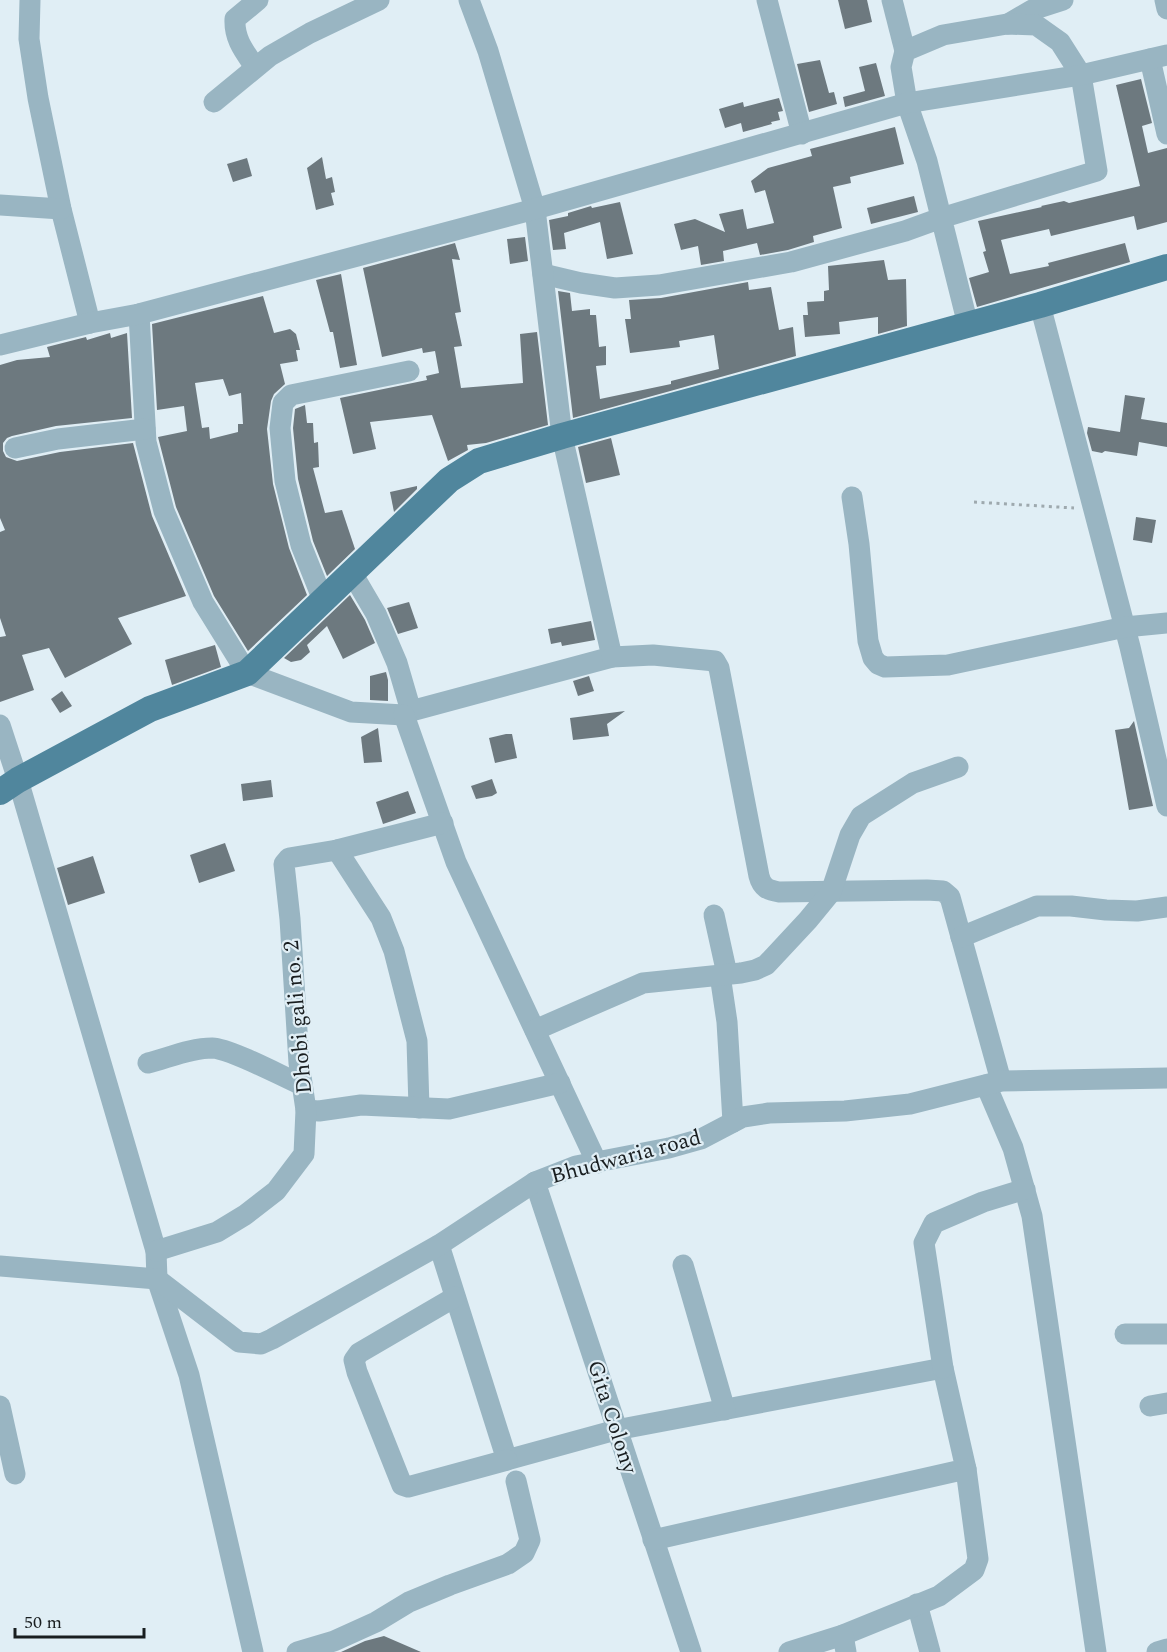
<svg xmlns="http://www.w3.org/2000/svg" width="1167" height="1652" font-family="Spectral,serif">
  <style>
    .building { fill: #6d797f; fill-rule: evenodd }
    .lines { fill: none; stroke-linecap: round; stroke-linejoin: round }
    .path { stroke: #9ea9ae; stroke-width: 3; stroke-dasharray: 3 4.5; stroke-linecap: butt }
    .minor { stroke: #99b5c2; stroke-width: 21 }
    .major { stroke: #50869d; stroke-width: 26 }
    .labels { text-anchor: middle; dominant-baseline: central; stroke-width: 4.5; stroke-linejoin: round; paint-order: stroke }
    .street-label { font-size: 22px; fill: #191e20; stroke: #e0eef5 }
  </style>
  <rect width="100%" height="100%" fill="#e0eef5"/>
  <!-- building -->
  <g class="building">
    <path d="M838,0H867L872,22L845,29Z"/>
    <path d="M820,60L829,93L834,92L837,104L809,112L797,64Z"/>
    <path d="M876,63L885,96L845,107L843,97L865,91L859,67Z"/>
    <path d="M1141,79L1152,123L1142,126L1148,153L1167,148V222L1137,230L1134,216L1051,236L1049,229L1001,240L1010,274L1049,266L1048,263L1125,243L1130,262L977,307L969,278L989,272L983,252L986,251L978,221L1042,207L1041,206L1064,201L1069,203L1140,186L1116,85Z"/>
    <path d="M779,98L783,111L778,112L780,120L771,122L772,124L743,132L741,123L725,128L719,109L743,102L744,107Z"/>
    <path d="M895,127L904,164L850,177L851,183L833,187L842,228L813,236L814,242L788,250L760,255L757,243L723,251L724,261L701,265L698,246L681,250L674,224L695,219L725,232L719,214L743,209L747,229L774,223L765,190L755,193L751,181L768,168L812,156L810,149Z"/>
    <path d="M322,157L326,179L332,177L335,192L331,193L334,205L316,210L307,168Z"/>
    <path d="M247,158L252,176L233,182L227,164Z"/>
    <path d="M914,196L918,212L871,224L867,208Z"/>
    <path d="M620,202L633,254L607,259L600,222L564,233L566,249L553,250L549,220L568,216V213L591,206L592,208Z"/>
    <path d="M525,237L528,261L510,264L507,239Z"/>
    <path d="M455,243L460,260L452,259L461,312L455,313L462,346L454,347L461,388L523,383L520,334L537,332L548,425L486,443L467,445L468,450L448,461L432,415L370,422L376,449L353,454L340,398L427,380L426,376L439,373L435,351L423,353L422,348L382,357L363,268Z"/>
    <path d="M884,260L888,280L906,279L907,326L878,334V317L839,322L840,334L805,337L803,315H808L807,302L824,301V291L829,290L828,266Z"/>
    <path d="M341,274L357,365L340,368L333,332H330L316,280Z"/>
    <path d="M748,282L749,290L771,287L779,330L793,327L796,356L573,418L558,291L570,293L572,311L590,309V315H596L599,347L606,346V365L596,366L600,399L671,384V381L719,369L714,335L679,341L680,347L630,353L625,319H631L629,300L661,298Z"/>
    <path d="M263,296L274,333L290,329L296,334L300,350H296L298,361L280,364L285,384L274,394L271,401L267,429L273,484L289,548L307,595L248,651L214,596L176,507L158,437L187,431L184,406L157,410L152,324ZM223,379L229,396L241,393L243,424H238V432L210,439L209,427L202,428L195,383Z"/>
    <path d="M110,333L111,338L127,333L132,418L56,426L12,436L7,438L3,443V451L6,457L17,461L60,452L133,443L152,516L186,596L118,618L132,644L65,678L49,648L22,655L34,690L0,702V637L6,636L0,618V532L5,530L0,518V365L17,360L50,357L47,347L86,337L87,340Z"/>
    <path d="M1125,395L1145,398L1141,419L1167,423V447L1139,442L1137,456L1105,451L1102,453L1092,451L1087,433L1088,427L1120,432Z"/>
    <path d="M305,405L307,423H313L314,443L318,442L319,467L313,468L325,513L342,510L355,549L327,576L313,541L298,479L293,428L295,409Z"/>
    <path d="M611,438L620,475L586,483L578,447Z"/>
    <path d="M417,486V489L394,512L390,492Z"/>
    <path d="M1136,517L1156,520L1152,543L1133,540Z"/>
    <path d="M350,595L365,620L375,643L343,659L327,626L307,645L310,652L301,660L291,662L284,658Z"/>
    <path d="M409,602L418,628L398,634L387,608Z"/>
    <path d="M591,621L595,640L562,646L561,642L551,644L548,629Z"/>
    <path d="M215,645L221,667L172,685L165,660Z"/>
    <path d="M386,672L388,680V701L370,700V676Z"/>
    <path d="M589,676L594,691L578,696L573,681Z"/>
    <path d="M62,691L72,706L60,713L51,699Z"/>
    <path d="M625,711L607,724L609,736L573,740L570,718Z"/>
    <path d="M1134,721L1153,806L1129,810L1115,730L1129,728Z"/>
    <path d="M378,728L382,762L364,763L361,737Z"/>
    <path d="M506,734H512L517,758L495,763L489,738Z"/>
    <path d="M492,779L497,793L492,796L476,799L471,786Z"/>
    <path d="M271,780L273,797L243,801L241,784Z"/>
    <path d="M408,791L416,813L383,824L376,802Z"/>
    <path d="M225,843L235,871L199,883L190,855Z"/>
    <path d="M93,856L105,893L68,905L57,868Z"/>
    <path d="M384,1636L421,1652H341L365,1641Z"/>
  </g>
  <g class="lines">
    <!-- path -->
    <path class="path" d="M974,502L1074,508"/>
    <!-- minor -->
    <g class="minor">
      <path d="M30,0L29,39L38,98L61,209L90,323"/>
      <path d="M767,0L802,134"/>
      <path d="M892,0L905,51"/>
      <path d="M1165,0L1167,9"/>
      <path d="M1008,24L1032,10L1063,0"/>
      <path d="M1150,59L1167,134"/>
      <path d="M255,67C244,51 234,39 235,19L258,0"/>
      <path d="M214,102L270,56L310,33L379,0"/>
      <path d="M0,205L61,209"/>
      <path d="M543,274L581,283L615,288L659,285L791,262L905,231L941,218L1097,171L1081,75L1060,42L1036,25L1007,24L943,35L905,51L901,67L907,103L927,161L968,325"/>
      <path d="M1040,305L1130,647L1167,806"/>
      <path d="M139,314L146,442L164,511L203,602L247,673L351,712L404,715L411,711L612,657L562,436L535,209L488,51L469,0"/>
      <path d="M0,345L90,323L139,314L535,209L907,103L1081,75L1167,55"/>
      <path d="M15,448L58,439L145,429"/>
      <path d="M852,497L859,544L868,641L873,658L878,664L885,667L948,665L1125,627L1167,623"/>
      <path d="M352,573L376,614L397,663L411,711"/>
      <path d="M323,600L301,545L285,481L280,428L283,403L291,395L409,371"/>
      <path d="M612,657L653,655L715,661L719,668L759,876C762,888 768,890 779,892L927,890L943,891L950,897L1001,1081"/>
      <path d="M404,715L456,862L597,1163"/>
      <path d="M0,725L18,780L156,1251L157,1279L189,1375L253,1652"/>
      <path d="M337,850L381,918L394,951L417,1041L419,1108"/>
      <path d="M714,915L727,974"/>
      <path d="M961,937L1037,906H1071L1106,910L1137,911L1167,907"/>
      <path d="M720,975L727,1022L733,1122"/>
      <path d="M535,1030L643,983L741,973L755,970L766,965L808,920L831,892L850,835L861,816L913,783L958,767"/>
      <path d="M148,1063C168,1058 191,1048 212,1048C232,1049 281,1076 302,1085"/>
      <path d="M986,1085L1013,1148L1032,1216L1096,1652"/>
      <path d="M306,1110L319,1111L361,1105L449,1109L560,1083"/>
      <path d="M535,1182L691,1652"/>
      <path d="M439,1245L507,1460L616,1430L943,1368L966,1469L653,1540"/>
      <path d="M156,1251L217,1232L245,1215L276,1191L304,1154L306,1110L299,1063L290,919L284,864L289,858L337,850L443,823"/>
      <path d="M683,1265L725,1410"/>
      <path d="M0,1266L157,1279L239,1342L261,1344L272,1339L439,1245L535,1182L576,1166L669,1148L701,1139L743,1117L769,1113L845,1111L910,1104L1001,1081L1167,1078"/>
      <path d="M455,1297L359,1353L354,1360L357,1372L402,1485L408,1487L507,1460"/>
      <path d="M1125,1334H1167"/>
      <path d="M943,1368L924,1243L934,1223L983,1202L1025,1189"/>
      <path d="M0,1406L15,1474"/>
      <path d="M1150,1406L1167,1403"/>
      <path d="M917,1604L930,1652"/>
      <path d="M843,1635L939,1596L974,1570L978,1559L966,1469"/>
      <path d="M297,1652L334,1641L376,1622L409,1602L450,1585L508,1564L524,1553L530,1540L516,1481"/>
      <path d="M789,1652L843,1635L846,1652"/>
      <path d="M1157,1652L1167,1649"/>
    </g>
    <!-- major -->
    <path class="major" d="M0,792L18,780L150,709L247,673L449,480L479,461L562,436L1040,305L1167,267"/>
  </g>
  <g class="labels">
    <!-- street labels -->
    <g class="street-label">
      <text transform="translate(298 1017) rotate(-95)">Dhobi gali no. 2</text>
      <text transform="translate(626 1157) rotate(-15)">Bhudwaria road</text>
      <text transform="translate(612 1417) rotate(72)">Gita Colony</text>
    </g>
  </g>
  <!-- scale -->
  <path d="M15 1628v9h129v-9" fill="none" stroke="#191e20" stroke-width="3"/>
  <text x="24" y="1628" font-size="18" fill="#191e20" stroke="#e0eef5" stroke-width="4.5" paint-order="stroke">50 m</text>
</svg>
